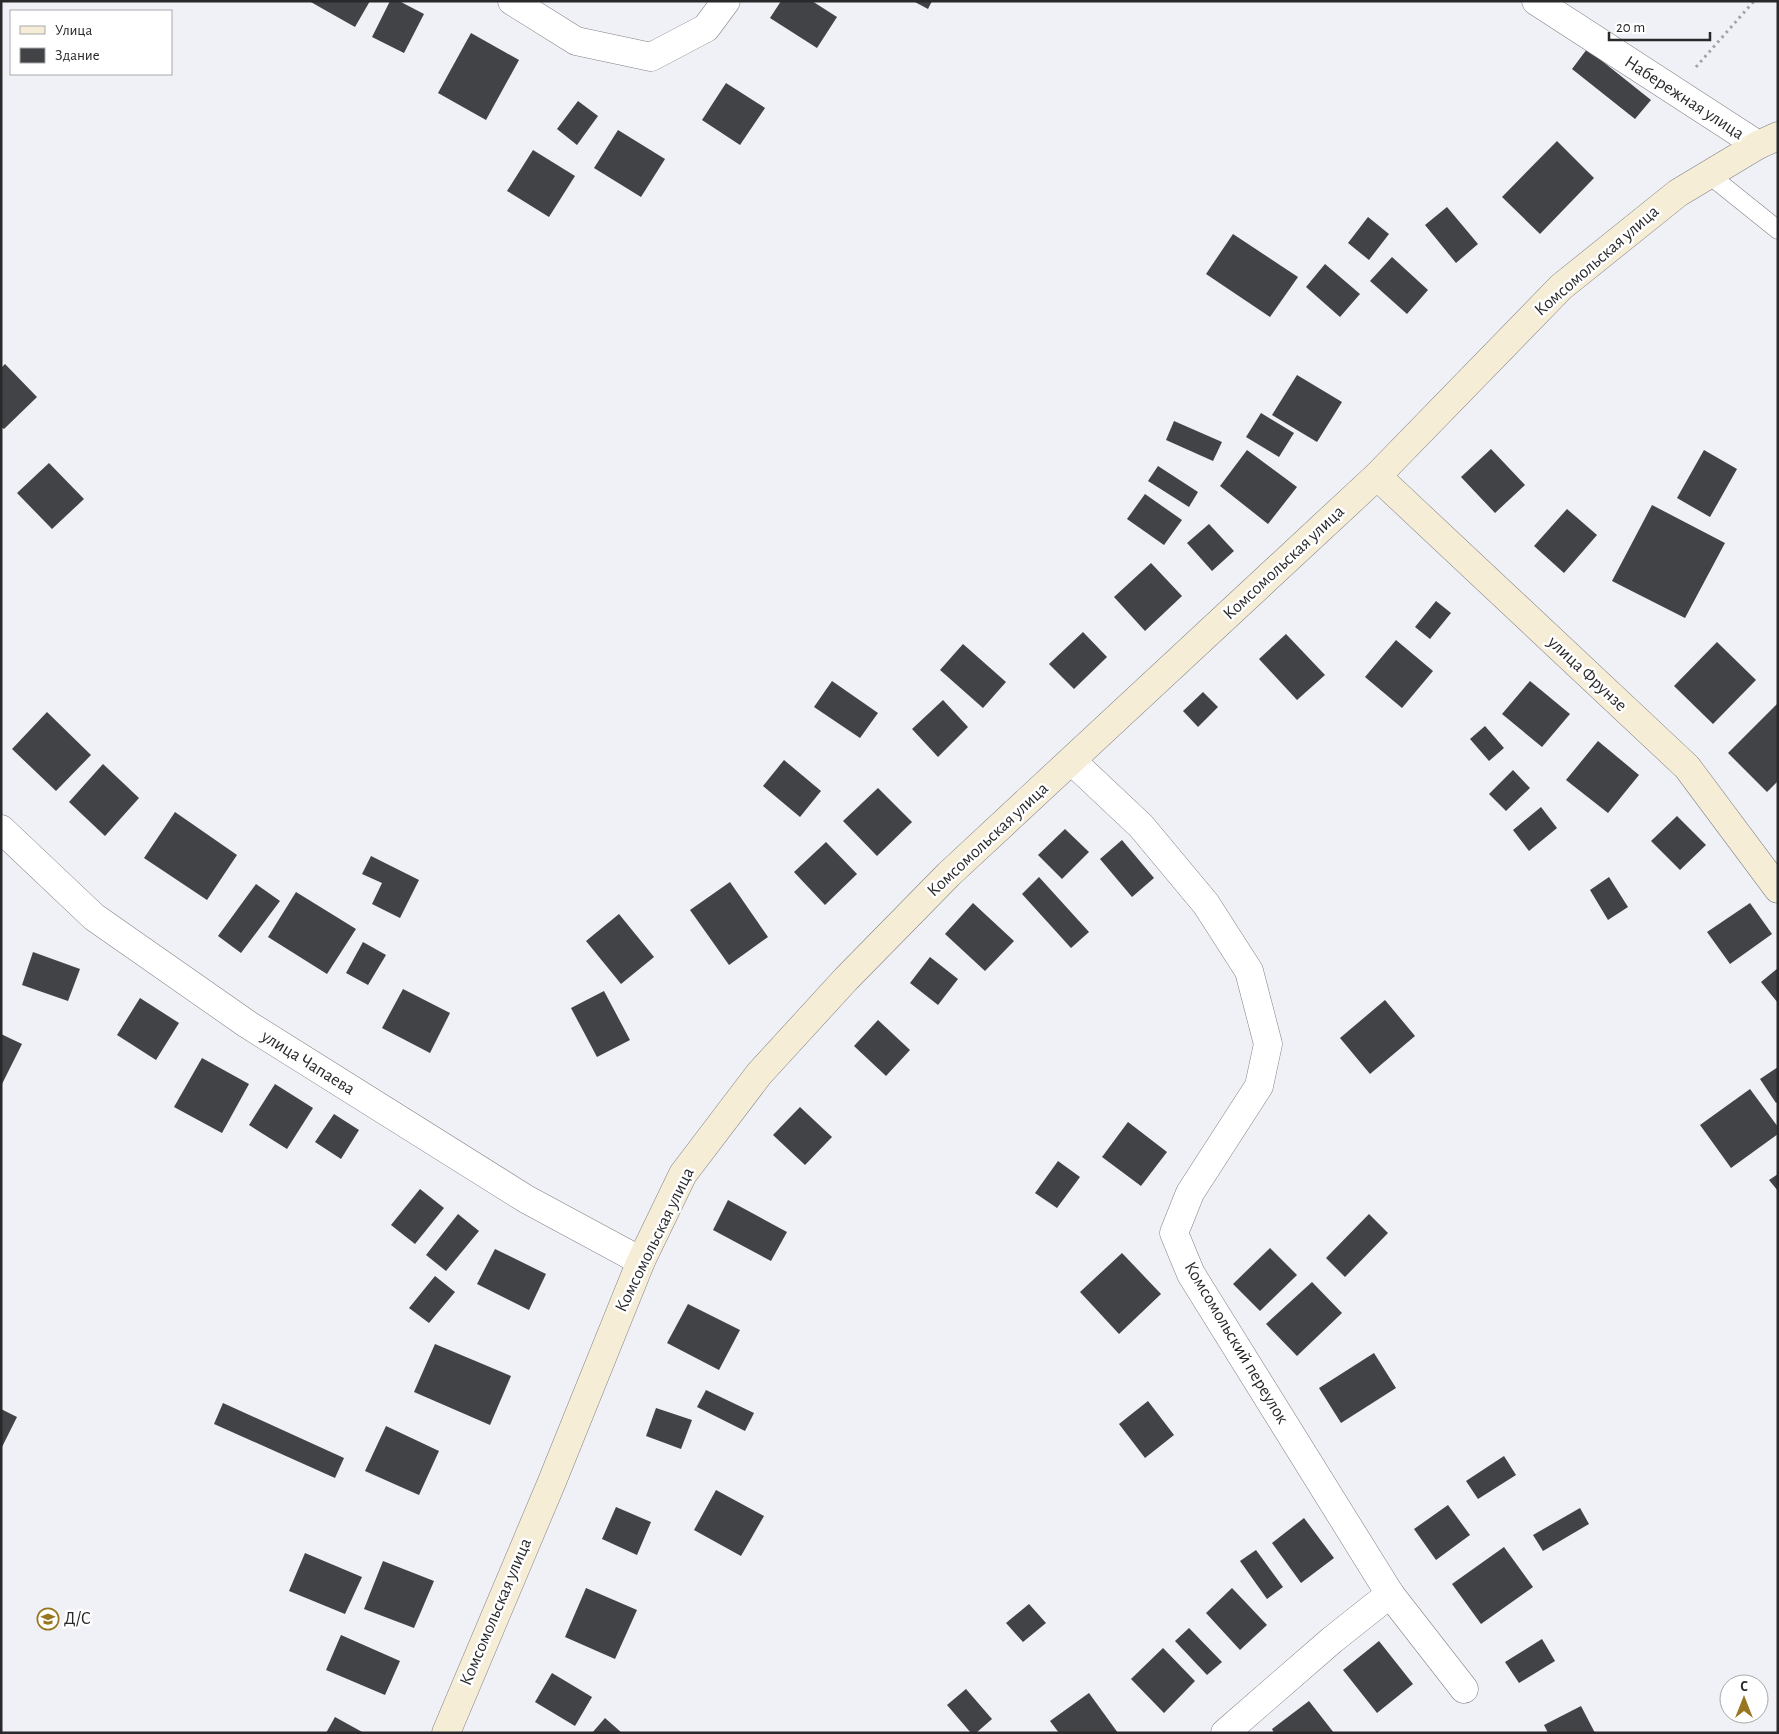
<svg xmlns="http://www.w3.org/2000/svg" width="1779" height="1734" font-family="'Alegreya Sans',sans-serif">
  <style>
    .building { fill: #424347 }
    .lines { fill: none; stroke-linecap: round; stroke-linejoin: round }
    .lane-casing { stroke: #808186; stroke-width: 19 }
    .street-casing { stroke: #808186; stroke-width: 29 }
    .secondary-casing { stroke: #808186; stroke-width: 29 }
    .path { stroke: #a2a3a6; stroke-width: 3; stroke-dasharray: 2.5 4; stroke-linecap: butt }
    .lane { stroke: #fff; stroke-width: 18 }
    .street { stroke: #fff; stroke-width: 28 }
    .secondary { stroke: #f6edd7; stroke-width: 28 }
    .labels { text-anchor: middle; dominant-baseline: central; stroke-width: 5; stroke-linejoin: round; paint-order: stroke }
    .street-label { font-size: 18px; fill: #29292b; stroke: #fff }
    .poi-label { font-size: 18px; fill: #29292b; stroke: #fff; text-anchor: start }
  </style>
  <rect width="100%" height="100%" fill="#f0f1f6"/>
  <!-- building -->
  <g class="building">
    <path d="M309,1H370L355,27Z"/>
    <path d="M390,1H399L424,14L404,53L372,37Z"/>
    <path d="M781,1H812L837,17L817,48L770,18Z"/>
    <path d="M913,1H932L928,9Z"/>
    <path d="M471,33L519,60L486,120L438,93Z"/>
    <path d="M1587,49L1651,100L1635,119L1572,69Z"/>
    <path d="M726,83L765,108L740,145L702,120Z"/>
    <path d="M578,101L598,116L577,145L557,129Z"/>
    <path d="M618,130L665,159L641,197L594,168Z"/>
    <path d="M1557,141L1594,178L1540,234L1502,197Z"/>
    <path d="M533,150L575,176L549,217L507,191Z"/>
    <path d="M1447,207L1478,244L1456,263L1425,225Z"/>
    <path d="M1368,217L1389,234L1369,260L1348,243Z"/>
    <path d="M1233,234L1298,277L1270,317L1206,274Z"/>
    <path d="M1392,257L1428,290L1407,314L1370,281Z"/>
    <path d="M1325,264L1360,294L1340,317L1306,287Z"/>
    <path d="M5,364L37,397L4,429L1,427V368Z"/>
    <path d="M1297,375L1342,402L1317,442L1272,415Z"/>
    <path d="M1261,413L1294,433L1279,457L1246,437Z"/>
    <path d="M1174,421L1222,442L1213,461L1166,440Z"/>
    <path d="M1491,449L1525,485L1495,513L1461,477Z"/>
    <path d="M1247,450L1297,487L1268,524L1220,486Z"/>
    <path d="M1704,450L1737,469L1710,517L1677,498Z"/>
    <path d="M49,463L84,499L52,529L17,493Z"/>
    <path d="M1158,466L1198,492L1189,507L1148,481Z"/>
    <path d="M1145,494L1182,520L1164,545L1127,519Z"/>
    <path d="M1652,505L1725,543L1685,618L1612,581Z"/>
    <path d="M1567,509L1597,535L1564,573L1534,546Z"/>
    <path d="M1209,524L1234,551L1212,571L1187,543Z"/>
    <path d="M1151,563L1182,596L1145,631L1114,597Z"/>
    <path d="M1436,601L1451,613L1430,639L1415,627Z"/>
    <path d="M1083,632L1107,657L1074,689L1049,664Z"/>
    <path d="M1286,634L1325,675L1297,700L1259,659Z"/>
    <path d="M1396,640L1433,671L1402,708L1365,677Z"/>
    <path d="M1717,642L1756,680L1713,724L1674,686Z"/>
    <path d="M963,644L1006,682L983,708L940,670Z"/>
    <path d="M832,681L878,713L860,738L814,707Z"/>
    <path d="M1530,681L1570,714L1542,747L1502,714Z"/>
    <path d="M1203,692L1218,707L1198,727L1183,711Z"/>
    <path d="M943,700L968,727L938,757L912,729Z"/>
    <path d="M1778,703V781L1767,792L1728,753Z"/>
    <path d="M47,712L91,755L56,791L12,749Z"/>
    <path d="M1485,726L1504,748L1489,761L1470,739Z"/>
    <path d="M1598,741L1639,775L1608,813L1566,780Z"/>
    <path d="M784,760L821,791L800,817L763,786Z"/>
    <path d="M103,764L139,798L105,836L69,802Z"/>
    <path d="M1513,770L1530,788L1506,811L1489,794Z"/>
    <path d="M878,788L912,822L877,856L843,821Z"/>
    <path d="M1541,807L1557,828L1529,851L1513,830Z"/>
    <path d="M175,812L237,855L207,900L144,858Z"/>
    <path d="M1677,816L1706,845L1680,870L1651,841Z"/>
    <path d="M1065,829L1089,852L1062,879L1038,855Z"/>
    <path d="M1122,840L1154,878L1132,897L1100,859Z"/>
    <path d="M826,842L857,874L825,905L794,872Z"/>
    <path d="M371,856L419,880L400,918L372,904L382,883L362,874Z"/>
    <path d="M1039,877L1089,932L1071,948L1022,894Z"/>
    <path d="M1609,877L1628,907L1608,920L1590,890Z"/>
    <path d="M730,882L768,937L729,965L690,910Z"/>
    <path d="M256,884L280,901L241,953L218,936Z"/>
    <path d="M296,892L356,929L327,974L268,937Z"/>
    <path d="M973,903L1014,941L985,971L945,934Z"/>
    <path d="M1750,903L1772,934L1730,964L1707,932Z"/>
    <path d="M619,914L654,957L621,984L586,941Z"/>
    <path d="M363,942L386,955L368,985L346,973Z"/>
    <path d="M33,952L80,969L68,1001L22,985Z"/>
    <path d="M930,957L958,979L938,1005L910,983Z"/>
    <path d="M1778,968V1003L1761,982Z"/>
    <path d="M403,989L450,1013L430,1053L382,1028Z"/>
    <path d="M604,991L630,1040L597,1057L571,1008Z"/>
    <path d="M140,998L179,1023L156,1060L117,1035Z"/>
    <path d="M1385,1000L1415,1036L1370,1074L1340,1038Z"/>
    <path d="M878,1020L910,1050L886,1076L854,1046Z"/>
    <path d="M1,1034L22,1044L1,1086Z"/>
    <path d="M202,1058L249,1084L222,1133L174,1107Z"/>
    <path d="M1778,1067V1102L1776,1103L1760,1079Z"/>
    <path d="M275,1084L313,1108L287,1149L249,1125Z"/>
    <path d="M1750,1089L1778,1127V1134L1731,1168L1700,1125Z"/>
    <path d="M800,1107L832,1137L805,1165L773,1135Z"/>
    <path d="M334,1114L359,1130L341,1159L315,1142Z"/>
    <path d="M1128,1122L1167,1152L1141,1186L1102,1157Z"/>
    <path d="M1058,1161L1080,1177L1057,1208L1035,1193Z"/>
    <path d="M1778,1174V1191L1769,1180Z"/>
    <path d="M420,1189L444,1208L415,1244L391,1225Z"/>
    <path d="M728,1200L787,1232L771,1261L713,1230Z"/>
    <path d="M458,1214L479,1231L446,1271L426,1255Z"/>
    <path d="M1369,1214L1388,1233L1345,1277L1326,1258Z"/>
    <path d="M1270,1248L1297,1275L1260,1311L1233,1284Z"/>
    <path d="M495,1249L546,1274L529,1310L477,1284Z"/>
    <path d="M1122,1253L1161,1294L1119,1334L1080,1292Z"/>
    <path d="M435,1276L455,1292L429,1323L409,1308Z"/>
    <path d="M1312,1282L1342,1313L1297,1356L1266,1324Z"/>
    <path d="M688,1304L740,1330L719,1370L667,1343Z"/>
    <path d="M435,1344L511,1376L490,1425L414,1392Z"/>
    <path d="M1374,1353L1396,1388L1341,1423L1319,1388Z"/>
    <path d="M706,1390L754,1413L745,1431L697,1407Z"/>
    <path d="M1148,1401L1174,1435L1145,1458L1119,1424Z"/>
    <path d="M223,1403L344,1458L335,1478L214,1424Z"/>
    <path d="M656,1408L692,1420L681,1449L646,1436Z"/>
    <path d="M1,1409L17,1417L1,1449Z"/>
    <path d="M386,1426L439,1451L419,1495L365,1471Z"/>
    <path d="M1504,1456L1516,1475L1478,1499L1466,1481Z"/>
    <path d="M716,1490L764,1516L741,1556L694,1530Z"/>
    <path d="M1448,1505L1470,1535L1436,1560L1414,1529Z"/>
    <path d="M616,1507L651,1522L637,1555L602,1539Z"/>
    <path d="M1580,1508L1589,1524L1543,1551L1533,1535Z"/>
    <path d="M1304,1518L1334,1558L1301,1583L1272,1543Z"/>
    <path d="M1504,1547L1533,1587L1481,1624L1452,1584Z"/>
    <path d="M1256,1550L1283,1587L1267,1599L1240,1561Z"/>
    <path d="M305,1553L362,1577L345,1614L289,1591Z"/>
    <path d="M383,1561L434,1581L414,1628L364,1609Z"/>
    <path d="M586,1588L637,1610L615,1659L565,1637Z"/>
    <path d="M1232,1588L1267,1625L1240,1650L1206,1613Z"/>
    <path d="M1029,1604L1046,1623L1023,1642L1006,1623Z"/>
    <path d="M1189,1628L1222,1662L1207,1675L1175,1641Z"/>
    <path d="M341,1635L400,1661L385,1695L326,1670Z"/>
    <path d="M1542,1639L1555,1661L1519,1683L1505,1662Z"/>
    <path d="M1379,1641L1413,1684L1377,1713L1343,1670Z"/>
    <path d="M1163,1648L1195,1681L1164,1713L1131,1679Z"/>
    <path d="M552,1673L592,1697L575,1726L535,1702Z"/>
    <path d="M966,1689L992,1719L976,1733H971L947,1705Z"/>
    <path d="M1089,1693L1118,1733H1059L1050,1721Z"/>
    <path d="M1309,1701L1334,1733H1274L1272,1729Z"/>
    <path d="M1581,1706L1595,1733H1548L1544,1725Z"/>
    <path d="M335,1717L364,1733H326Z"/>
    <path d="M605,1718L622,1733H592Z"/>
  </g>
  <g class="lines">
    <!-- lane casing -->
    <g class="lane-casing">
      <path id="lane" d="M1707,173L1778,230"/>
    </g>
    <!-- street casing -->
    <g class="street-casing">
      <g id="street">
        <path d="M512,1L576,41L651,57L706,28L726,1"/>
        <path d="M1536,1L1758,145"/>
        <path d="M1072,761L1141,826L1206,904L1249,971L1268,1044L1259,1086L1190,1193L1174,1233L1191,1274L1390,1594L1332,1640L1225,1733"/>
        <path d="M1,829L94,917L247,1024L526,1199L641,1261"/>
        <path d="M1390,1594L1464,1689"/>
      </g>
    </g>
    <!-- secondary casing -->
    <g class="secondary-casing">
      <g id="secondary">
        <path d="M1377,476L1687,767L1778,889"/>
        <path d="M446,1733L551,1484L641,1261L683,1174L759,1074L846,979L949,874L1377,476L1561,287L1678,193L1758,145L1778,136"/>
      </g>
    </g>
    <!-- path -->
    <path class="path" d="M1696,67L1754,1"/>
    <!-- lane -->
    <use href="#lane" class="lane"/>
    <!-- street -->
    <use href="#street" class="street"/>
    <!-- secondary -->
    <use href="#secondary" class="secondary"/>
  </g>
  <!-- icons -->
  <defs>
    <g id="school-ring" transform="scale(1.125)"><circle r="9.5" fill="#fff" stroke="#987720" stroke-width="1.5"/><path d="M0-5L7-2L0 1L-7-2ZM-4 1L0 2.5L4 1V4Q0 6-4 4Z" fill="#987720"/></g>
  </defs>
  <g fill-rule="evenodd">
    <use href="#school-ring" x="48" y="1619"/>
  </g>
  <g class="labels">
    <!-- street labels -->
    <g class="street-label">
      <text transform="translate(1684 98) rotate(33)">Набережная улица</text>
      <text transform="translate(1597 261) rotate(-41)">Комсомольская улица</text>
      <text transform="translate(1284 563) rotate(-43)">Комсомольская улица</text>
      <text transform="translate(1587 674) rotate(43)">улица Фрунзе</text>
      <text transform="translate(988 840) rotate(-43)">Комсомольская улица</text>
      <text transform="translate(308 1063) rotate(32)">улица Чапаева</text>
      <text transform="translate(655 1240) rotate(-64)">Комсомольская улица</text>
      <text transform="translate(1236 1343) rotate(59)">Комсомольский переулок</text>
      <text transform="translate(496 1612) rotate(-67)">Комсомольская улица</text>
    </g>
    <!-- poi labels -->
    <g class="poi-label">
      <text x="64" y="1619">Д/С</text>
    </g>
  </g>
  <!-- border -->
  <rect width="1779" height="1734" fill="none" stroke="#29292b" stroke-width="5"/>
  <!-- legend -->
  <rect x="10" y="10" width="162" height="65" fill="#ffffff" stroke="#a9a9aa"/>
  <rect x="20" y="26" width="25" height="8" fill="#f6edd7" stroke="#a9a9aa"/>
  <text x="55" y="35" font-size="15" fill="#29292b">Улица</text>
  <rect x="20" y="48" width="25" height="15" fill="#424347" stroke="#a9a9aa"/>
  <text x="55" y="60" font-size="15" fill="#29292b">Здание</text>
  <!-- north arrow -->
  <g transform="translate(1744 1699)"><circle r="24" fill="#ffffff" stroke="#a9a9aa"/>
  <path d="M0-4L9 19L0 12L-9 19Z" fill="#987720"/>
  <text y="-8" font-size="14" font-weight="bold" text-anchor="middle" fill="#29292b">С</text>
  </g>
  <!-- scale -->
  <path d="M1609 32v8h101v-8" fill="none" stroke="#29292b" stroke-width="2.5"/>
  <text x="1616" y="32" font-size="15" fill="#29292b" stroke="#ffffff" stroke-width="4" paint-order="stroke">20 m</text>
</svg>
